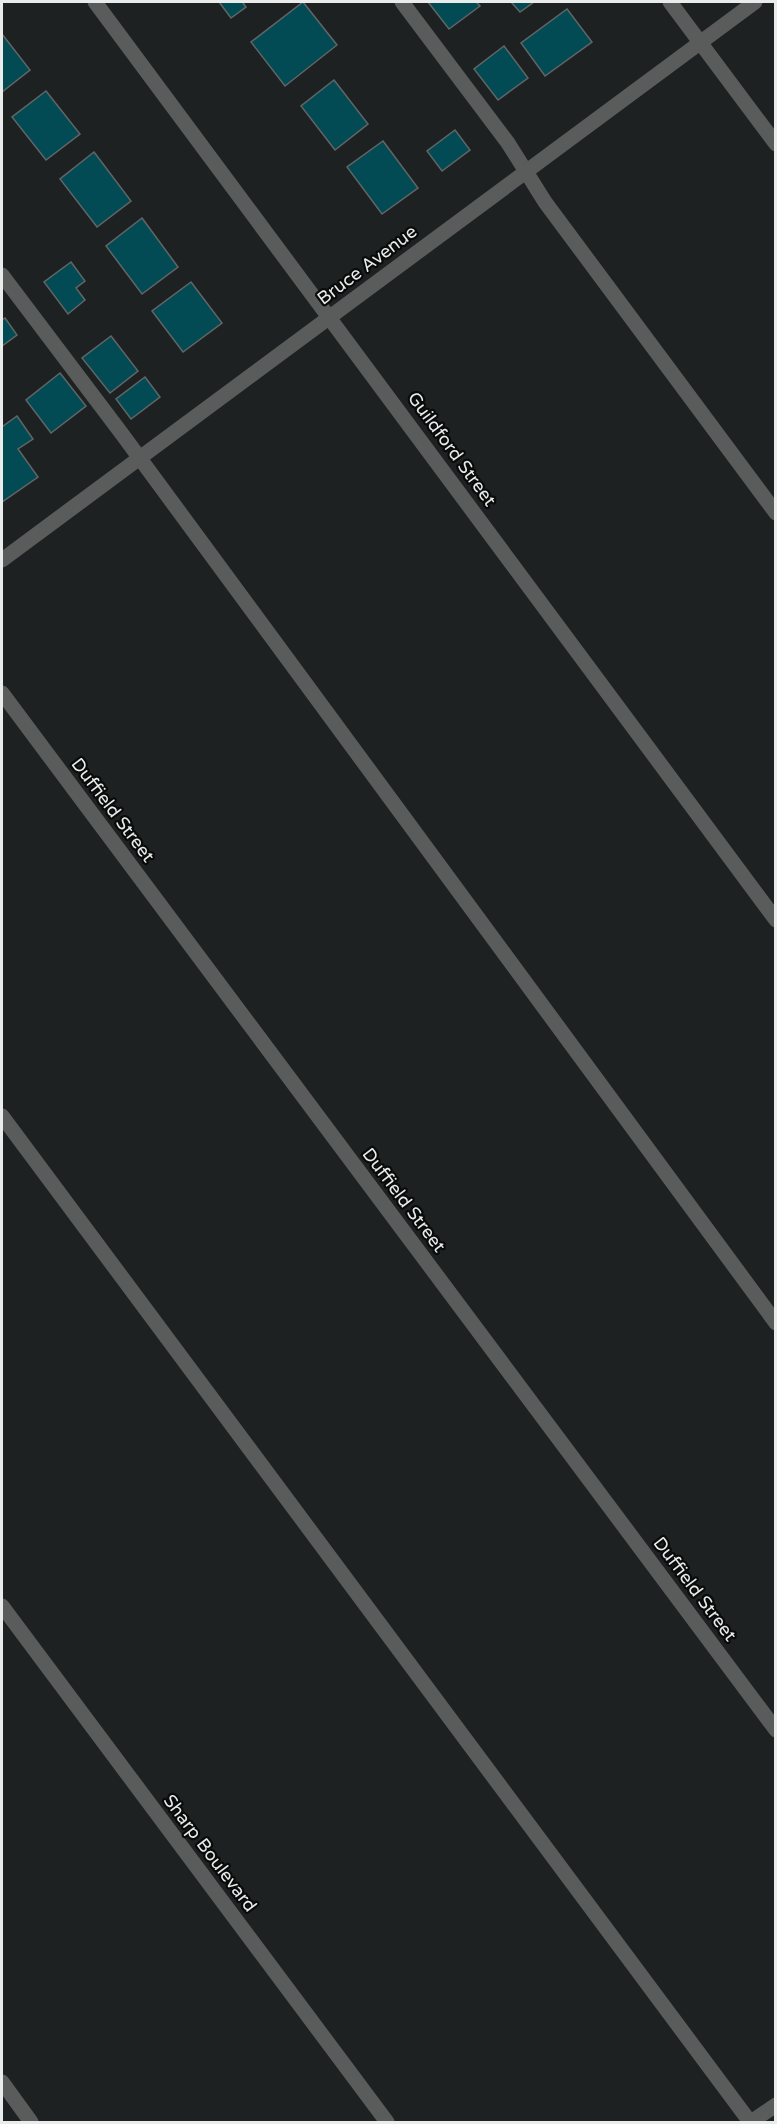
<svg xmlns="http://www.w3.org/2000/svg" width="777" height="2124" font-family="'Varela Round',sans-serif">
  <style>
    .building { fill: #034b54; stroke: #616566; stroke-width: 1.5 }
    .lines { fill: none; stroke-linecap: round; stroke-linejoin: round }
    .lane { stroke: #5a5c5c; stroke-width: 15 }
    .street { stroke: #5a5c5c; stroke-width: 15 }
    .labels { text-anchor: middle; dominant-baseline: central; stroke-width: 4.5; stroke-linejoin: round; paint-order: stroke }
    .street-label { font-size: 18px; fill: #eaecec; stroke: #090a0a }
  </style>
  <rect width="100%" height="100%" fill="#1d2121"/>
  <!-- building -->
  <g class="building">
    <path d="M219,2H245L243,3L246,7L231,18Z"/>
    <path d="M303,2L337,45L285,86L251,42Z"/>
    <path d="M428,2H476L480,6L449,29Z"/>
    <path d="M511,2H534L520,12Z"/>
    <path d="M567,9L592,42L545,76L521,43Z"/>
    <path d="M2,34L30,70L2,92Z"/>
    <path d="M504,46L528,78L498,100L474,69Z"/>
    <path d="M334,80L368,124L335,150L301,106Z"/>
    <path d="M46,91L80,134L46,160L12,117Z"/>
    <path d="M455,130L470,150L442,171L427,151Z"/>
    <path d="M383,141L418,188L382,214L347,167Z"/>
    <path d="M94,152L131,201L97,227L60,179Z"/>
    <path d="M142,218L178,267L142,294L106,246Z"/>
    <path d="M71,262L85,281L76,288L85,300L68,314L44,282Z"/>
    <path d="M191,282L222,323L183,352L152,311Z"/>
    <path d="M5,318L17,335L2,346V320Z"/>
    <path d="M111,336L138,371L110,393L82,358Z"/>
    <path d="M60,373L86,406L51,433L26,400Z"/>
    <path d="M145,377L160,397L131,419L116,399Z"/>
    <path d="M17,416L33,439L18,449L38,477L2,502V427Z"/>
  </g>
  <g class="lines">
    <!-- lane -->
    <g class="lane">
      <path d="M402,2L508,143L545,202L776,513"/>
      <path d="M2,275L122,434L776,1323"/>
      <path d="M2,1116L750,2122"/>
      <path d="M2,2082L31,2122"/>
    </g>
    <!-- street -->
    <g class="street">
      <path d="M95,2L776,920"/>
      <path d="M670,2L776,144"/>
      <path d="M2,560L755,2"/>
      <path d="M2,693L776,1730"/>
      <path d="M2,1606L387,2122"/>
      <path d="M751,2122L776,2105"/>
    </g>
  </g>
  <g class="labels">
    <!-- street labels -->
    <g class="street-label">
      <text transform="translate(367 265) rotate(-37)">Bruce Avenue</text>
      <text transform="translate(452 449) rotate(54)">Guildford Street</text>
      <text transform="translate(113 810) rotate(53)">Duffield Street</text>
      <text transform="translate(404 1200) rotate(53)">Duffield Street</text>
      <text transform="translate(695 1589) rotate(53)">Duffield Street</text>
      <text transform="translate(210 1853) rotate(53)">Sharp Boulevard</text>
    </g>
  </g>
  <!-- border -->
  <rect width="777" height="2124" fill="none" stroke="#eaecec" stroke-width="6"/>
</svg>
